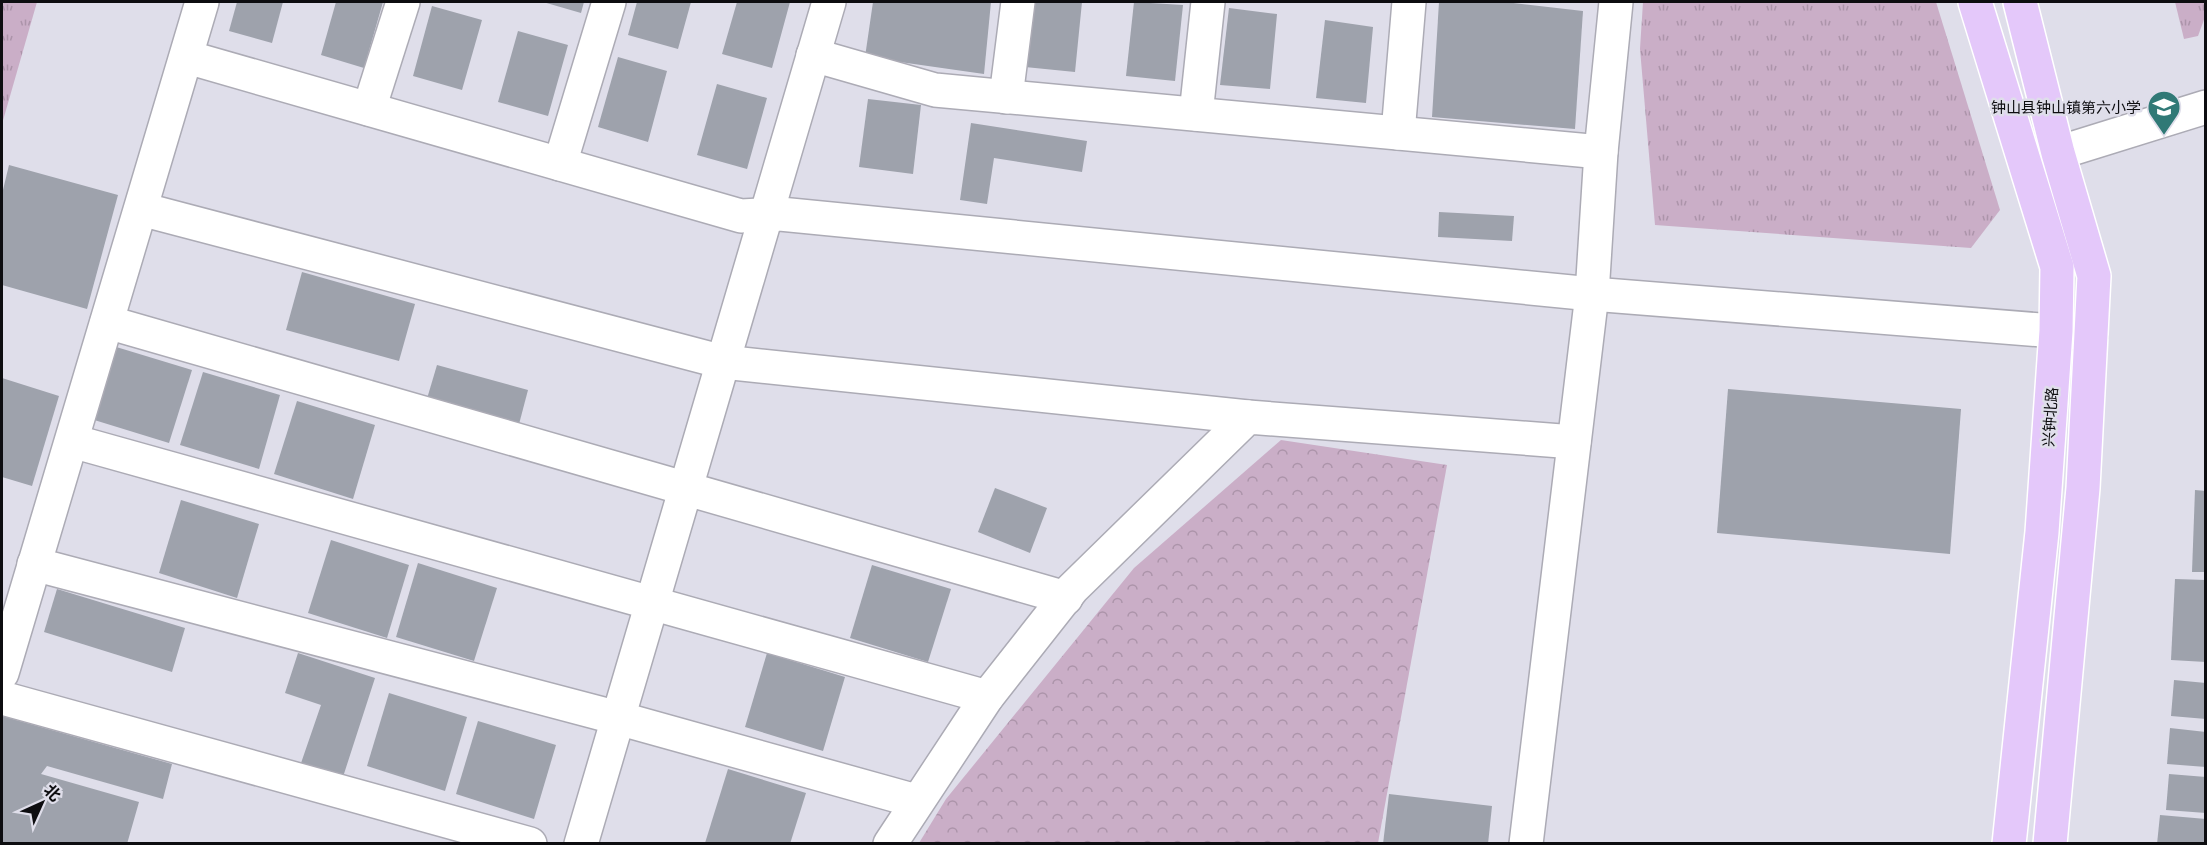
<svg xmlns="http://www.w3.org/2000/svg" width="2207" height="845" font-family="Arial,'Noto Sans SC',sans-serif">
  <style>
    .grass { fill: url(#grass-tufts) }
    .forest { fill: url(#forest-crowns) }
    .building { fill: #9ea2ac }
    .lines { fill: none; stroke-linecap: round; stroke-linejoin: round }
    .minor-casing { stroke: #acabb5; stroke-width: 36 }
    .major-casing { stroke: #fff; stroke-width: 36 }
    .minor { stroke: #fff; stroke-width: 33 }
    .major { stroke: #e4c8fa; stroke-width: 33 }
    .labels { text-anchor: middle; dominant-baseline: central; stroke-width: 5; stroke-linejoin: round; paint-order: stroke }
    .poi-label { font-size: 15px; fill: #0d0d10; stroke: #dfdeea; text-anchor: end }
    .street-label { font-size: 15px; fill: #0d0d10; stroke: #dfdeea }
  </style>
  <defs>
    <pattern id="grass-tufts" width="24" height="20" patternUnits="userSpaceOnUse" patternTransform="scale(1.5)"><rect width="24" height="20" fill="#caaec7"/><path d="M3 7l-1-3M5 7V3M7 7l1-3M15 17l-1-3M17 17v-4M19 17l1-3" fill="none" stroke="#ac94aa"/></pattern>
    <pattern id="forest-crowns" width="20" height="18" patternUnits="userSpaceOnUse" patternTransform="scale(1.5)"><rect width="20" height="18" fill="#caaec7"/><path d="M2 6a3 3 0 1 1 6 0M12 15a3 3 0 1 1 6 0" fill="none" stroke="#ac94aa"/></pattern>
  </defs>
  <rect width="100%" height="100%" fill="#dfdeea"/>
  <!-- grass -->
  <g class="grass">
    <path d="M2,2H37L2,124Z"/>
    <path d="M1643,2H1936L2000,210L1971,248L1655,225L1640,49Z"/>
    <path d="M2175,2H2205V17L2198,36L2184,39Z"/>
  </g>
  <!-- forest -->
  <path class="forest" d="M1281,440L1447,465L1378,843H919L946,799L1134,568Z"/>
  <!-- building -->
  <g class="building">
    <path d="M237,2H283L272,43L229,31Z"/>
    <path d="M336,2H383L364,68L321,55Z"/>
    <path d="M543,2H584L581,13Z"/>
    <path d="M637,2H691L678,49L628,35Z"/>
    <path d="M737,2H790L772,68L722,54Z"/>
    <path d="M873,2H991L984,74L865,57Z"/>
    <path d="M1033,2H1082L1075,72L1025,67Z"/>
    <path d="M1134,2L1183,5L1175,81L1126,76Z"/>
    <path d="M1439,2H1505L1583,11L1575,129L1432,117Z"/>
    <path d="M432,6L482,20L462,90L413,76Z"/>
    <path d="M1229,8L1277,14L1270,89L1220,85Z"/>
    <path d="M1325,20L1373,27L1366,103L1316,98Z"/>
    <path d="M518,31L568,45L548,116L498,102Z"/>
    <path d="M618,57L667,71L648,142L598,127Z"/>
    <path d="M717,84L767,98L747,169L697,155Z"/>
    <path d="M868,99L921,105L913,174L859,167Z"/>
    <path d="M971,123L1087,141L1082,172L994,158L987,204L960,200Z"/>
    <path d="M9,165L118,195L87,309L2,285V194Z"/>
    <path d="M1439,212L1514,216L1512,241L1438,237Z"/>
    <path d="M302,272L415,304L399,361L286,330Z"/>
    <path d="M113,346L192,370L169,443L91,419Z"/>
    <path d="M437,365L528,390L518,428L426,402Z"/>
    <path d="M203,372L280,395L259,469L180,445Z"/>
    <path d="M2,378L59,396L32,486L2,477Z"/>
    <path d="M1728,389L1961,409L1950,554L1717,533Z"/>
    <path d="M297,401L375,425L353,499L274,474Z"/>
    <path d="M995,488L1047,508L1030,553L978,532Z"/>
    <path d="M2195,490L2206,491V572H2192Z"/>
    <path d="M181,500L259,524L237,598L159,573Z"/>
    <path d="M331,540L409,565L387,638L308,613Z"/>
    <path d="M418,563L497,588L474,661L396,637Z"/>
    <path d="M872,565L951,589L928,662L850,638Z"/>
    <path d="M2175,579L2206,580V662L2171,660Z"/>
    <path d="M57,589L185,628L172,672L44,632Z"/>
    <path d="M298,653L375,678L342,780L300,766L321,705L285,693Z"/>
    <path d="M767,653L845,677L823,751L745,727Z"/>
    <path d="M2174,680L2206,683V719L2171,716Z"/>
    <path d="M389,693L467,717L445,791L367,766Z"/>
    <path d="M2,716L172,764L163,799L47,766L41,774L139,802L127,844H2Z"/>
    <path d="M478,721L556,745L534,819L456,794Z"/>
    <path d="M2170,728L2206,732V767L2167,764Z"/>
    <path d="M728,769L806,793L790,844L705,843Z"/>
    <path d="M2169,774L2206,777V813L2166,810Z"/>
    <path d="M1389,794L1492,806L1488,844H1383Z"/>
    <path d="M2160,815L2206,819V844H2157Z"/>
  </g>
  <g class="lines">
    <!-- minor casing -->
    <g class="minor-casing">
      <g id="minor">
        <path d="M813,55L935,90L1601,152"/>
        <path d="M187,57L741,216L780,214L1592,294L2091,334"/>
        <path d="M1006,97L1018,2"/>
        <path d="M369,109L403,2"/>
        <path d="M1196,114L1208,2"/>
        <path d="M1398,133L1409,2"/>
        <path d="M2058,153L2206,107"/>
        <path d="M560,164L609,2"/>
        <path d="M141,209L723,362L1248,417"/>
        <path d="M107,322L1066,598"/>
        <path d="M72,441L987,697"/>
        <path d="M34,564L618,718L916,801"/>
        <path d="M2,673L202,2"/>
        <path d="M2,698L530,844"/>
        <path d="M581,844L829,2"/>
        <path d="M890,844L987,697L1072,589L1248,417L1574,442"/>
        <path d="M1526,844L1592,294L1601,152L1616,2"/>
      </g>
    </g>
    <!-- major casing -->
    <g class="major-casing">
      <g id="major">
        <path d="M1975,2L2057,267L2056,331L2042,532L2009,844"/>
        <path d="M2020,2L2058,153L2094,276L2083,488L2050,844"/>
      </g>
    </g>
    <!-- minor -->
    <use href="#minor" class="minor"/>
    <!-- major -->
    <use href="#major" class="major"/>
  </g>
  <!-- icons -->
  <defs>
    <g id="school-pin" transform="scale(1.725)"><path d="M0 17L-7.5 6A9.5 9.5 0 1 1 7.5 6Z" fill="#307976" stroke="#dfdeea"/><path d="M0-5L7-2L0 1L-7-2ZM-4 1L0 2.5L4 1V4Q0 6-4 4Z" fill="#fff"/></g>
  </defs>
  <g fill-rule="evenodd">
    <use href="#school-pin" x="2164" y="107"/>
  </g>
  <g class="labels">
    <!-- poi labels -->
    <g class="poi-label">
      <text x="2141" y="107">钟山县钟山镇第六小学</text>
    </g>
    <!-- street labels -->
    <g class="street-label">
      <text transform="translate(2050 417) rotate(-86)">兴钟北路</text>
    </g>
  </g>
  <!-- border -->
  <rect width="2207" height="845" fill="none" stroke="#0d0d10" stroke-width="6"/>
  <!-- north arrow -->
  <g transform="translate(42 803) rotate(45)" stroke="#dfdeea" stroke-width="4.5" paint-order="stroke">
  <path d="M0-4.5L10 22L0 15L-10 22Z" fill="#0d0d10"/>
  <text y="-9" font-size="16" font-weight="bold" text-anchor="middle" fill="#0d0d10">北</text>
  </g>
</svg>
